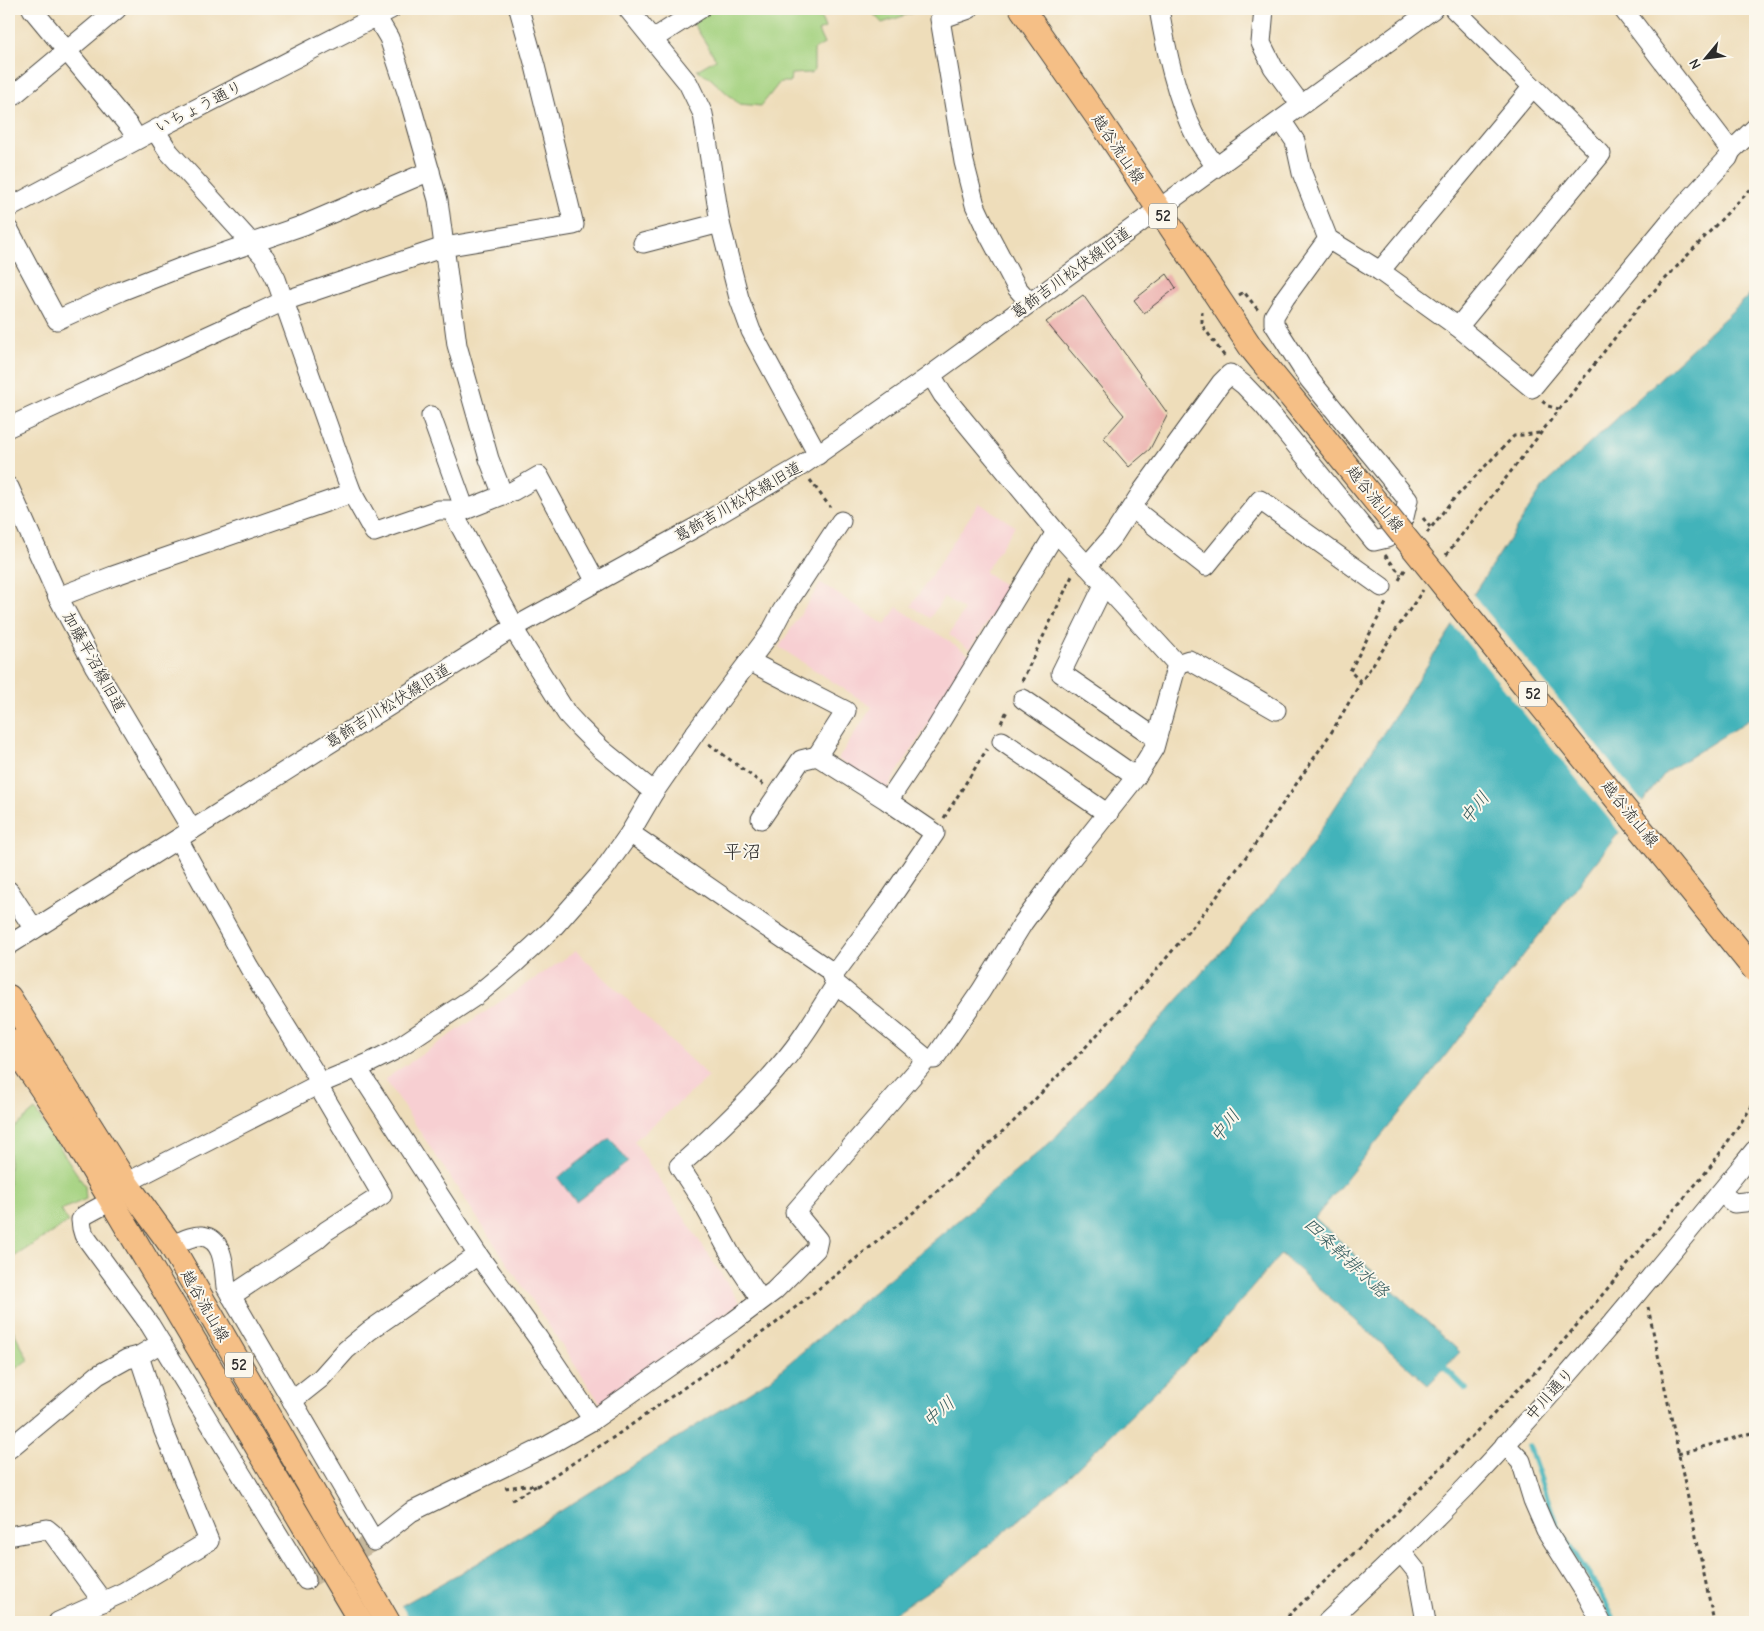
<svg xmlns="http://www.w3.org/2000/svg" width="1764" height="1631" font-family="'Comic Neue','Klee One',sans-serif">
  <style>
    .built { fill: #f7cfd2 }
    .green { fill: #a4d280; stroke: #687e56 }
    .water { fill: #43b3ba; stroke: #376f72 }
    .pier { fill: #eeddba }
    .lines { fill: none; stroke-linecap: round; stroke-linejoin: round }
    .stream { stroke: #43b3ba; stroke-width: 5.5 }
    .building { fill: #ebadab }
    .minor-tunnel { stroke: #c7b99d; stroke-width: 19; stroke-dasharray: 19 9; stroke-linecap: butt }
    .minor-casing { stroke: #484640; stroke-width: 21 }
    .major-casing { stroke: #484640; stroke-width: 26 }
    .path { stroke: #484640; stroke-width: 3; stroke-dasharray: 4 4; stroke-linecap: butt }
    .minor { stroke: #fff; stroke-width: 19 }
    .major { stroke: #f5bf86; stroke-width: 24 }
    .major-bridge-casing { stroke: #484640; stroke-width: 26; stroke-linecap: butt }
    .major-bridge { stroke: #f5bf86; stroke-width: 24 }
    .labels { text-anchor: middle; dominant-baseline: central; stroke-width: 4; stroke-linejoin: round; paint-order: stroke }
    .shield { fill: #fbf7ec; stroke: #696865; stroke-width: 1 }
    .shield-label { font-size: 15px; font-weight: bold; fill: #2b2b2b }
    .street-label { font-size: 16px; fill: #2b2b2b; stroke: #fbf7ec }
    .water-label { font-size: 18px; font-style: italic; fill: #335b5d; stroke: #fbf7ec }
    .quarter-label { font-size: 19px; fill: #2b2b2b; stroke: #fbf7ec }
  </style>
  <rect width="100%" height="100%" fill="#fbf7ec"/>
  <filter id="ink" filterUnits="userSpaceOnUse"><feTurbulence type="fractalNoise" baseFrequency=".02" numOctaves="2"/><feDisplacementMap in="SourceGraphic" scale="10" xChannelSelector="R" yChannelSelector="G"/><feConvolveMatrix kernelMatrix="1 2 1 2 8 2 1 2 1" color-interpolation-filters="sRGB"/></filter>
  <filter id="wash" filterUnits="userSpaceOnUse"><feTurbulence type="fractalNoise" baseFrequency=".0096" numOctaves="4" result="noise"/><feDisplacementMap in="SourceGraphic" scale="20" xChannelSelector="R" yChannelSelector="G"/><feGaussianBlur stdDeviation="1.12" result="paint"/><feColorMatrix in="noise" values="0 0 0 0 0 0 0 0 0 0 0 0 0 0 0 0 0 1.4 0 .05"/><feComposite in="paint" operator="in"/></filter>
  <g filter="url(#wash)">
    <rect width="100%" height="100%" fill="#eeddba"/>
    <!-- built -->
    <g class="built">
      <path d="M979,503L1015,526L985,572L1010,589L970,649L949,635L964,610L944,597L930,618L911,606Z"/>
      <path d="M821,583L885,625L897,607L972,656L886,790L838,759L872,707L779,647Z"/>
      <path d="M576,951L709,1077L634,1141L740,1303L600,1403L385,1079Z"/>
    </g>
    <!-- green -->
    <g class="green">
      <path d="M710,9H828L829,10L820,15L825,28L818,31L824,44L814,50V71L811,73L791,74L790,82H780L761,106L739,104L710,78L697,70L716,59L691,20Z"/>
      <path d="M869,9H924L882,23Z"/>
      <path d="M35,1110L85,1186L86,1199L61,1210L68,1222L9,1260V1132Z"/>
      <path d="M9,1322L29,1361L9,1372Z"/>
    </g>
    <!-- water -->
    <g class="water">
      <path d="M1755,290V716L1666,772L1428,1078L1315,1218L1460,1352L1428,1385L1281,1254L1205,1343L1063,1482L957,1572L881,1622H372L478,1563L770,1379L1053,1140L1297,866L1543,487Z"/>
      <path d="M610,1138L628,1162L576,1202L558,1178Z"/>
    </g>
    <!-- pier -->
    <g class="pier">
      <path d="M1471,592L1644,804L1621,834L1451,623Z"/>
      <path d="M400,1604L412,1622H370L371,1620Z"/>
    </g>
    <g class="lines">
      <!-- stream -->
      <g class="stream">
        <path d="M1440,1363L1466,1389"/>
        <path d="M1529,1446L1557,1526L1601,1594L1615,1622"/>
      </g>
    </g>
    <g id="blocks">
      <!-- building -->
      <g class="building">
        <path d="M1167,274L1176,288L1144,313L1134,300Z"/>
        <path d="M1083,295L1168,414L1150,449L1129,467L1104,438L1124,415L1046,322Z"/>
      </g>
    </g>
  </g>
  <g filter="url(#ink)">
    <use href="#blocks" fill-opacity="0" stroke="#484640" stroke-width="1"/>
    <g class="lines">
      <!-- minor-tunnel -->
      <path class="minor-tunnel" d="M306,1580L374,1541"/>
      <!-- minor casing -->
      <g class="minor-casing">
        <g id="minor">
          <path d="M32,9L129,126L137,139"/>
          <path d="M628,9L688,83L703,114L720,223L739,298L751,331L818,455"/>
          <path d="M969,9L940,19L964,162L975,205L989,235L1017,288L1030,303"/>
          <path d="M1159,9C1166,49 1176,98 1195,135C1201,146 1209,157 1216,167"/>
          <path d="M1264,9L1261,43L1273,67L1301,105"/>
          <path d="M1454,9L1601,154L1458,327"/>
          <path d="M376,16L389,38L408,95L438,200L457,345L489,459L503,495"/>
          <path d="M653,39L700,9"/>
          <path d="M9,99L117,9"/>
          <path d="M1281,120L1295,141L1302,173L1328,239L1380,271L1458,327L1532,388L1671,220L1728,158L1731,151L1623,9"/>
          <path d="M155,130L169,152L265,258L276,279L346,477L352,493L374,532L438,510H465L513,491L539,476L596,582"/>
          <path d="M1731,151L1755,128"/>
          <path d="M9,208L155,130L391,9"/>
          <path d="M9,230L57,320L121,291L180,268L304,225L430,171"/>
          <path d="M643,243L720,223"/>
          <path d="M1380,271L1532,88"/>
          <path d="M431,416L465,510"/>
          <path d="M9,427L284,301L444,247L574,225L535,66L519,9"/>
          <path d="M9,487L58,597L95,667L192,830"/>
          <path d="M1132,508L1206,566L1260,500L1382,587"/>
          <path d="M452,511L515,627"/>
          <path d="M1087,566L1113,536L1143,490L1221,383L1230,374L1244,385L1264,406L1374,541L1387,538L1404,517L1408,500L1309,379L1274,324V316L1285,298L1328,239"/>
          <path d="M1104,585L1061,673L1156,738"/>
          <path d="M58,597L113,576L352,493"/>
          <path d="M513,628L567,714L579,727L601,749L654,792"/>
          <path d="M749,661L846,711L817,756L888,801"/>
          <path d="M1177,664L1189,660L1276,710"/>
          <path d="M1023,699L1136,777"/>
          <path d="M1002,741L1108,814"/>
          <path d="M761,819L801,760L817,756"/>
          <path d="M630,833L829,970L835,983L927,1059"/>
          <path d="M178,839L249,967L321,1083"/>
          <path d="M9,891L34,929"/>
          <path d="M9,945L513,628L700,525L801,466L931,375L1433,9"/>
          <path d="M832,977L888,902L935,833L888,801L934,732L1056,532"/>
          <path d="M357,1068L478,1255L538,1338L593,1420"/>
          <path d="M126,1183L321,1083L369,1063L393,1051L477,995L514,964L551,930L603,871L630,833L654,792L695,733L771,632L782,611L841,521"/>
          <path d="M1720,1193L1734,1203L1755,1201"/>
          <path d="M111,1201L85,1215L81,1220L82,1228L84,1235L150,1325L306,1580"/>
          <path d="M171,1245C180,1242 192,1235 202,1236C225,1239 224,1270 226,1287L374,1541L411,1512L549,1445L593,1420L734,1321L774,1291L816,1249L818,1240L795,1212L927,1059H934L981,991L1023,923L1059,874L1136,777L1154,748L1177,664L1056,532L943,395L931,375"/>
          <path d="M231,1296L317,1239L326,1231L382,1195L317,1084"/>
          <path d="M761,1300L731,1255L700,1198L679,1166C715,1134 751,1100 782,1063C803,1039 819,1011 836,984"/>
          <path d="M292,1401L321,1378L346,1350L369,1331L478,1255"/>
          <path d="M1505,1444L1521,1461L1533,1500L1546,1530L1588,1597L1601,1622"/>
          <path d="M9,1449L98,1375L127,1359L139,1356"/>
          <path d="M9,1536L47,1529L53,1534L103,1602"/>
          <path d="M1401,1552L1417,1572L1426,1622"/>
          <path d="M58,1622L124,1592L209,1541L163,1429L139,1356L161,1343"/>
          <path d="M1327,1622C1374,1578 1420,1534 1465,1488C1568,1380 1661,1265 1755,1150"/>
        </g>
      </g>
      <!-- major casing -->
      <g class="major-casing">
        <g id="major">
          <path d="M1022,9L1101,122L1252,349L1309,419"/>
          <path d="M9,997L126,1183L171,1245L388,1622"/>
          <path d="M9,1040L67,1126L361,1622"/>
        </g>
      </g>
      <!-- path -->
      <g class="path">
        <path d="M1239,295L1244,292L1258,310"/>
        <path d="M1202,311V325L1225,357"/>
        <path d="M1542,401L1548,406L1559,409"/>
        <path d="M810,480L830,507"/>
        <path d="M1423,518L1430,527"/>
        <path d="M1427,533L1450,503L1514,436L1540,433"/>
        <path d="M1385,555L1401,575"/>
        <path d="M1446,555L1638,308L1731,209L1755,185"/>
        <path d="M1399,580L1406,568"/>
        <path d="M1022,681L1072,576"/>
        <path d="M1361,682L1350,671L1386,603"/>
        <path d="M1001,723L1008,709"/>
        <path d="M709,744L764,785"/>
        <path d="M944,818L987,749"/>
        <path d="M1648,1307L1714,1622"/>
        <path d="M1678,1454L1755,1432"/>
        <path d="M505,1488L527,1485L537,1486L614,1437L776,1323L920,1207L1014,1121L1081,1052L1149,979L1215,899L1256,843L1331,733L1361,682L1423,590"/>
        <path d="M512,1500L536,1486"/>
        <path d="M1282,1622L1395,1514L1548,1359L1711,1166L1755,1102"/>
      </g>
      <!-- minor -->
      <use href="#minor" class="minor"/>
      <!-- major -->
      <use href="#major" class="major"/>
      <!-- major-bridge casing -->
      <g class="major-bridge-casing">
        <path id="major-bridge" d="M1309,419L1755,970"/>
      </g>
      <!-- major-bridge -->
      <use href="#major-bridge" class="major-bridge"/>
    </g>
  </g>
  <g class="labels">
    <!-- shield labels -->
    <g class="shield">
      <rect x="1149" y="203.5" width="28" height="25" rx="4"/>
      <rect x="1519" y="681.5" width="28" height="25" rx="4"/>
      <rect x="225" y="1352.5" width="28" height="25" rx="4"/>
    </g>
    <g class="shield-label">
      <text x="1163" y="216">52</text>
      <text x="1533" y="694">52</text>
      <text x="239" y="1365">52</text>
    </g>
    <!-- street labels -->
    <g class="street-label">
      <text transform="translate(199 107) rotate(-27)">いちょう通り</text>
      <text transform="translate(1118 149) rotate(56)">越谷流山線</text>
      <text transform="translate(1071 273) rotate(-36)">葛飾吉川松伏線旧道</text>
      <text transform="translate(1375 499) rotate(51)">越谷流山線</text>
      <text transform="translate(738 502) rotate(-30)">葛飾吉川松伏線旧道</text>
      <text transform="translate(94 662) rotate(61)">加藤平沼線旧道</text>
      <text transform="translate(388 706) rotate(-32)">葛飾吉川松伏線旧道</text>
      <text transform="translate(1630 814) rotate(51)">越谷流山線</text>
      <text transform="translate(205 1306) rotate(60)">越谷流山線</text>
      <text transform="translate(1550 1394) rotate(-48)">中川通り</text>
    </g>
    <!-- water labels -->
    <g class="water-label">
      <text transform="translate(1475 808) rotate(-52)">中川</text>
      <text transform="translate(1225 1126) rotate(-51)">中川</text>
      <text transform="translate(1346 1258) rotate(43)">四条幹排水路</text>
      <text transform="translate(939 1412) rotate(-41)">中川</text>
    </g>
    <!-- quarter labels -->
    <g class="quarter-label">
      <text x="742" y="852">平沼</text>
    </g>
  </g>
  <!-- margin -->
  <rect width="1764" height="1631" fill="none" stroke="#fbf7ec" stroke-width="30"/>
  <!-- north arrow -->
  <g transform="translate(1706 58) rotate(241)" stroke="#fbf7ec" stroke-width="4" paint-order="stroke">
  <path d="M0-4L9 19L0 12L-9 19Z" fill="#2b2b2b"/>
  <text y="-8" font-size="14" font-weight="bold" text-anchor="middle" fill="#2b2b2b">N</text>
  </g>
</svg>
